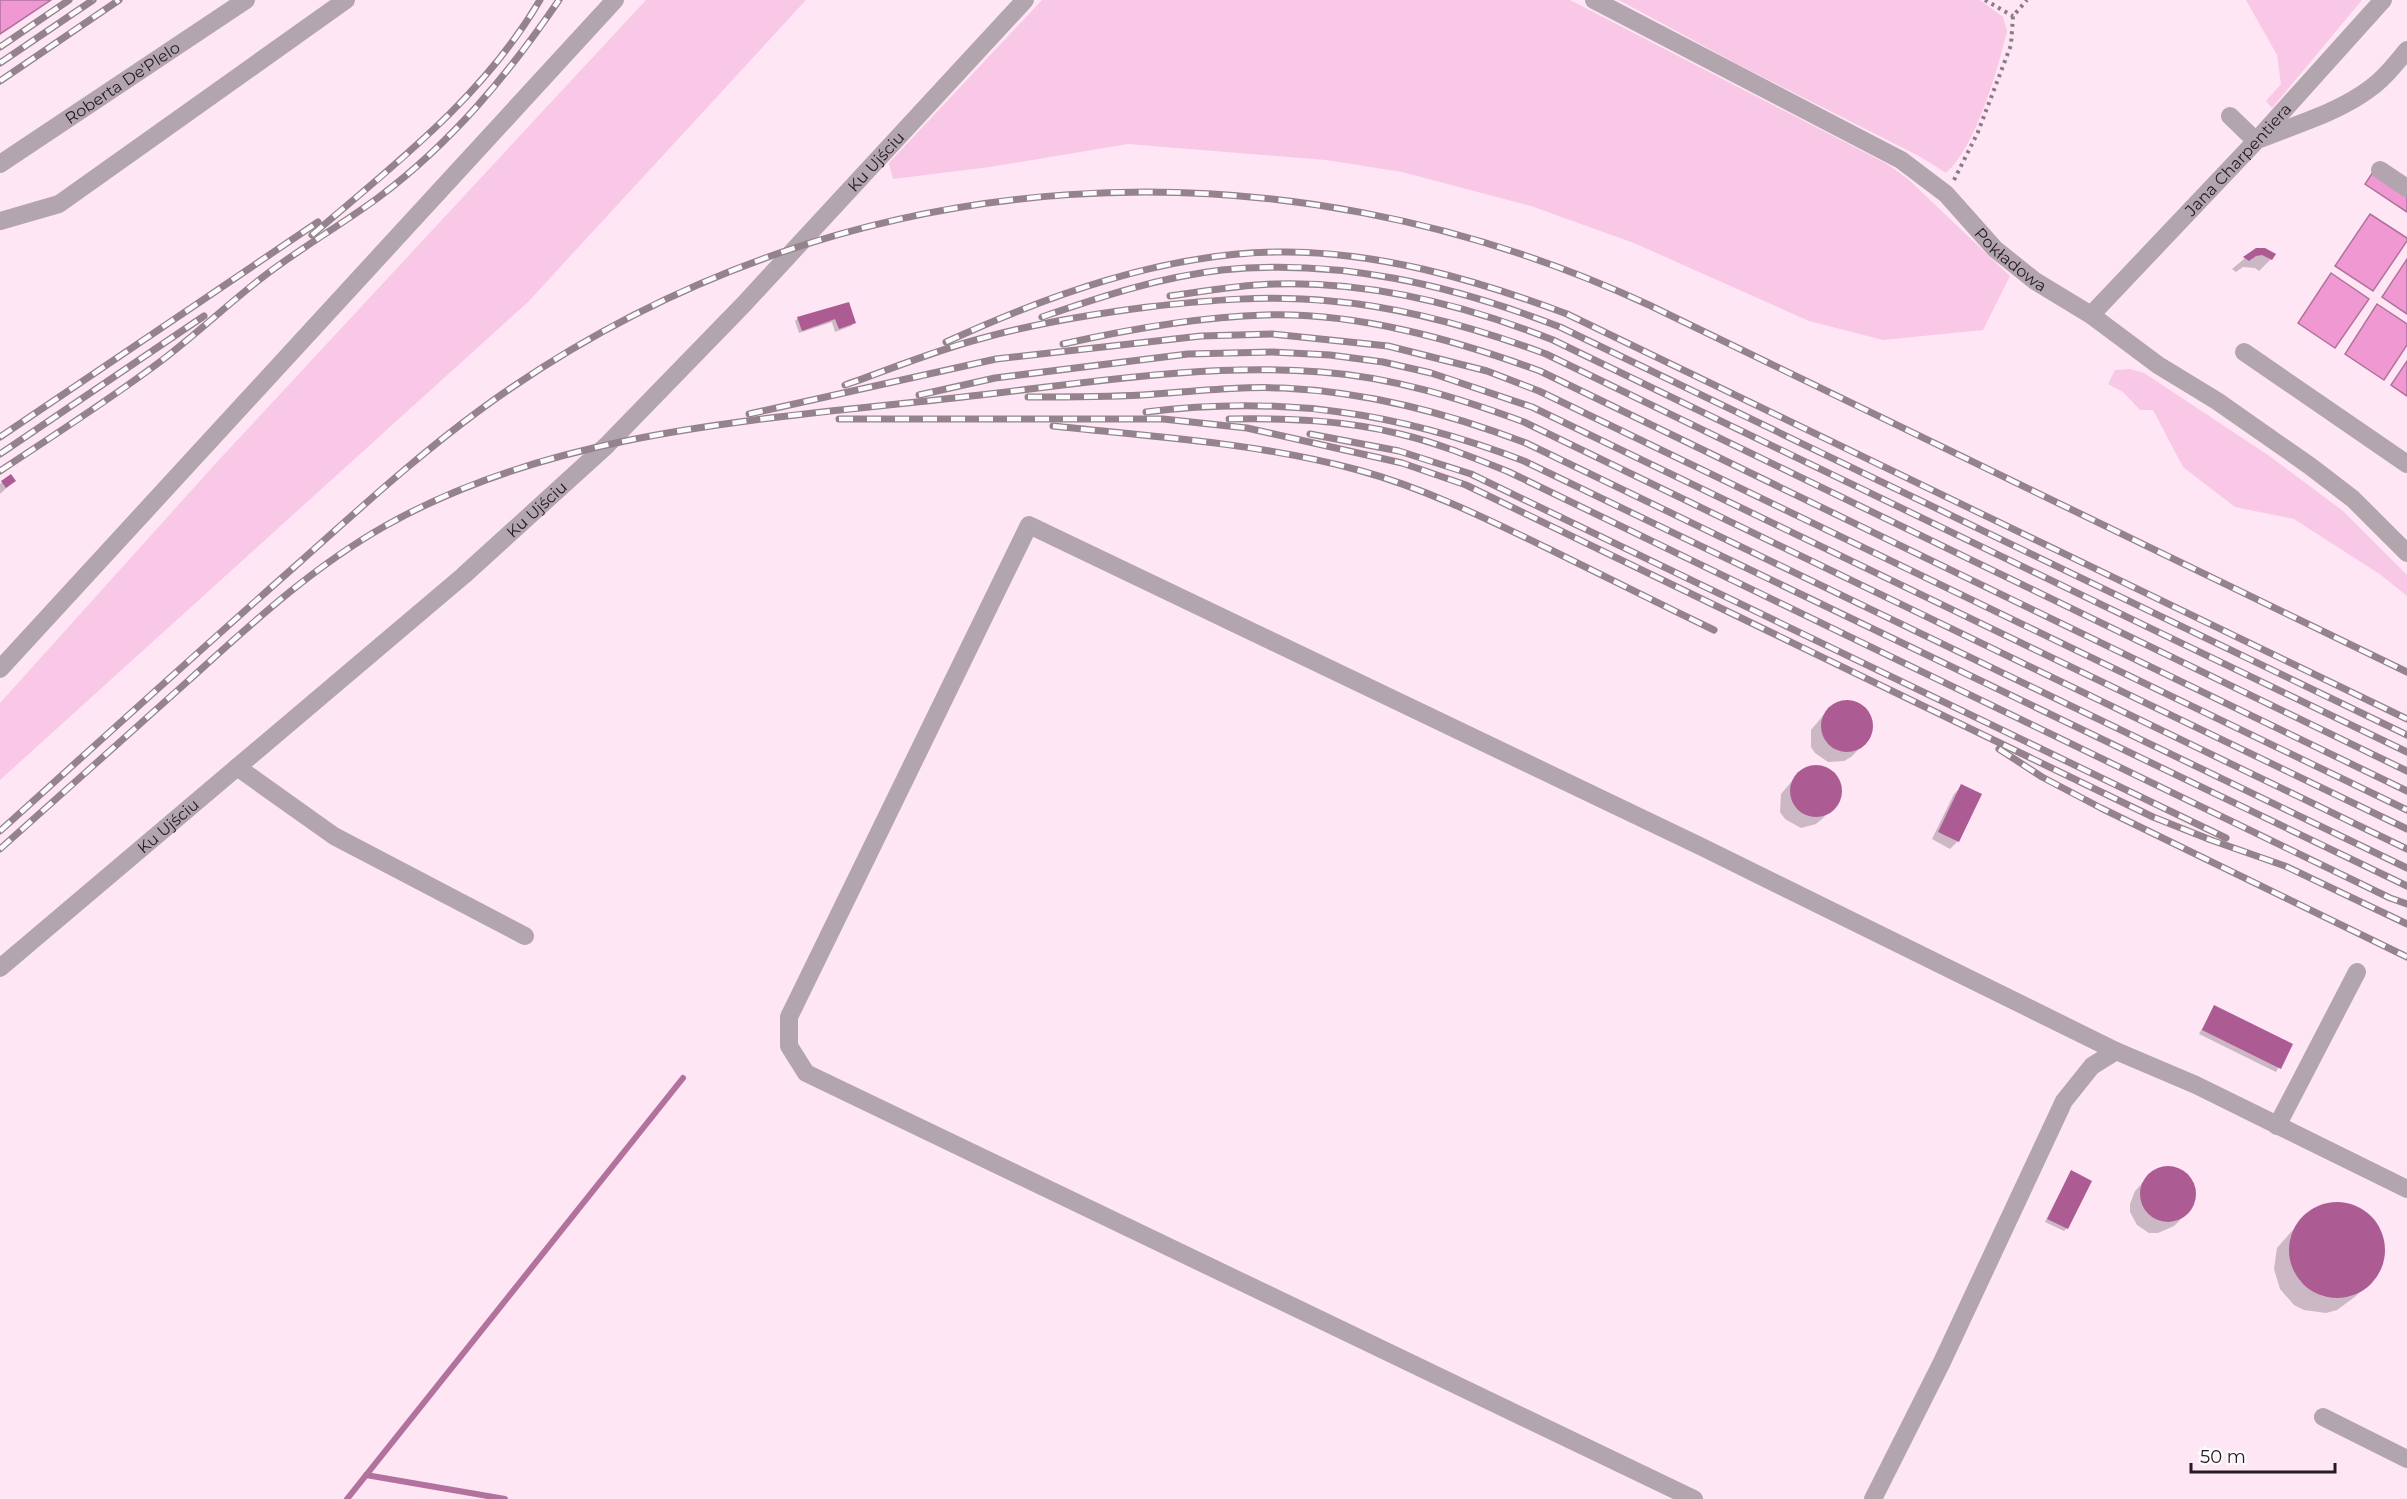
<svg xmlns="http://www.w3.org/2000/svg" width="2407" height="1499" font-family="Montserrat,sans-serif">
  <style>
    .green { fill: #f8c8e6 }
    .water { fill: #ef98d2; stroke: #b2729d; stroke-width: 1.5 }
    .shadow { fill: #0003 }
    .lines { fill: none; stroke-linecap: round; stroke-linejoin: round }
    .stream { stroke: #b2729d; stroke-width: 6 }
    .building { fill: #ac5b93 }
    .path { stroke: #8c7a85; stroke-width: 4; stroke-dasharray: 3 4.5; stroke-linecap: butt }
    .minor { stroke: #b2a5ad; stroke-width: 18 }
    .rail-casing { stroke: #94828d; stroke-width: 7 }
    .rail { stroke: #fbfbfb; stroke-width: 4.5; stroke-dasharray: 14; stroke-linecap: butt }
    .labels { text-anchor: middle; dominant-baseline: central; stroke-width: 4.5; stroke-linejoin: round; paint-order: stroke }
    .street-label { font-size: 16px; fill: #251a21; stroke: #fbfbfb }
  </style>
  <rect width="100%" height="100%" fill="#fee6f5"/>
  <!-- green -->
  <g class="green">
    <path d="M646,0H806L528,302L0,780V703L217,462Z"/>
    <path d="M1042,0H1570L1887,164L1908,179L2010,276L1983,330L1883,340L1809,321L1634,243L1531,206L1402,172L1326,160L1128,144L990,167L893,179L889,163Z"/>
    <path d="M1619,0H1980L2003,17L2007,31C1997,72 1976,146 1946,173L1919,156L1741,66Z"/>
    <path d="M2246,0H2362L2272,108L2266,101L2281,84L2277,55Z"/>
    <path d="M2130,369L2144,373L2268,455L2343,511L2407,575V596L2381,575L2294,519L2235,507L2183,467L2153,410H2140L2123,392L2108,384L2115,370Z"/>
  </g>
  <!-- water -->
  <g class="water">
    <path d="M0,0H51L0,34Z"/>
    <path d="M2373,172L2407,195V212L2365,184Z"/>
    <path d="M2370,214L2407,238V241L2373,291L2335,266Z"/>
    <path d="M2407,259V314L2382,297Z"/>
    <path d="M2331,273L2369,299L2335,348L2298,323Z"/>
    <path d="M2377,304L2407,324V345L2384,380L2345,354Z"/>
    <path d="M2407,361V396L2391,385Z"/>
  </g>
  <!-- shadow -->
  <g class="shadow">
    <path d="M2256,249L2271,259L2259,271L2255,268L2243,267L2236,272L2232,269Z"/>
    <path d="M848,303L854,323L851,326L835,332L832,322L799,333L795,321L798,318Z"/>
    <path d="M10,476L14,481L0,494V484Z"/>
    <path d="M1844,701L1858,703L1869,715L1872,731L1863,745L1851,757L1844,761L1828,762L1815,753L1811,747V730L1831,706Z"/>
    <path d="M1813,767L1830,771L1839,785L1840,792L1834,807L1822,819L1816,824L1801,828L1785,819L1780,812L1781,794L1798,774Z"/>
    <path d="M1962,786L1958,841L1950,849L1932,839L1954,794Z"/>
    <path d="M2214,1006L2291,1044L2276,1072L2199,1034Z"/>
    <path d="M2171,1168L2186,1175L2191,1182L2194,1199L2186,1214L2174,1226L2158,1233H2149L2137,1225L2130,1212V1204L2135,1191L2147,1178L2154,1172Z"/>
    <path d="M2071,1172L2067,1228L2064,1231L2045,1222Z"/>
    <path d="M2339,1203L2361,1210L2369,1217L2381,1236L2382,1259L2372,1280L2356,1296L2337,1310L2326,1313L2304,1310L2294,1305L2280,1289L2274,1269L2277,1248L2307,1214L2328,1204Z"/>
  </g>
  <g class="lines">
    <!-- stream -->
    <g class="stream">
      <path d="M366,1475L505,1499"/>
      <path d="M347,1499L683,1078"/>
    </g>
  </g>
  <!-- building -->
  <g class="building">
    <path d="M2256,248H2265L2276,254L2272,260L2262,255L2256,256L2249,261L2243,257Z"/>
    <path d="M849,302L856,323L839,329L835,319L802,331L797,317Z"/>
    <path d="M11,474L16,481L6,488L1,481Z"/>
    <circle cx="1847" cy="726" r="26"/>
    <circle cx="1816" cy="791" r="26"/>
    <path d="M1961,784L1982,794L1959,842L1938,832Z"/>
    <path d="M2214,1005L2293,1044L2281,1069L2202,1030Z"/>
    <circle cx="2168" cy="1194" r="28"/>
    <path d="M2071,1170L2092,1181L2068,1229L2047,1219Z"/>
    <circle cx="2337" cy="1250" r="48"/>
  </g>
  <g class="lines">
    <!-- path -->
    <g class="path">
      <path d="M1985,0L2013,16"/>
      <path d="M1954,180L1978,132L2011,45L2013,16L2027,0"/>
    </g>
    <!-- minor -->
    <g class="minor">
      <path id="s1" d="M1594,0L1901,160L1946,194L1995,249L2035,281L2091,315L2158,365L2217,401L2310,466L2353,499L2407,553"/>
      <path d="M2230,116L2256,141"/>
      <path d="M2260,139C2297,124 2340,112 2372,87C2386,77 2396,63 2407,50"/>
      <path id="s2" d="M0,164L246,0"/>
      <path d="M2380,170L2407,188"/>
      <path d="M0,221L59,204L346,0"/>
      <path id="s3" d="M2091,315L2256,141L2383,0"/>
      <path d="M2244,352L2407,464"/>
      <path d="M0,669L615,0"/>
      <path d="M237,767L334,836L525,936"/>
      <path id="s4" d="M0,968L463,576L606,446L744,304L1025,0"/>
      <path d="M2277,1126L2357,972"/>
      <path d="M2323,1417L2407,1459"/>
      <path d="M1694,1499L806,1073L789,1046V1017L1029,525L1702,847L2116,1051"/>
      <path d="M1873,1499L1942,1362L2064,1101L2092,1066L2116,1051L2196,1085L2407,1189"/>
    </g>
    <!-- rail casing -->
    <g class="rail-casing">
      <g id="rail">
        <path d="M0,47L69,0"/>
        <path d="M0,63L93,0"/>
        <path d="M0,81L119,0"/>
        <path d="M312,235C396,163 483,97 540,0"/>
        <path d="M1170,296C1205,291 1240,285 1275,284C1371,281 1465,305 1553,340L2407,752"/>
        <path d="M1042,317C1100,297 1160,277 1222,270C1338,258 1452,285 1560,327L2407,735"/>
        <path d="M946,342C1049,295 1162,254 1276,252C1374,250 1477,280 1567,314L2407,719"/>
        <path d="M1063,344C1130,329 1197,317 1265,315C1357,312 1455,340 1540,371L2407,791"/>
        <path d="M845,385C891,369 936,350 983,338C1037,323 1093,314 1148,307C1209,300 1269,295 1330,301C1404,307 1476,328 1546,354L2407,771"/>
        <path d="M919,395L995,378L1188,354L1272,352L1330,355L1383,362L1431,373L1532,407L2407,829"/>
        <path d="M1028,397C1066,397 1104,397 1142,395C1189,392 1235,386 1283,388C1368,392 1447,413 1526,443L2407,868"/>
        <path d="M1146,412C1280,395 1398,412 1524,461L2407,886"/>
        <path d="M749,414L996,359L1201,336L1272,334L1388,346L1487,371L1539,391L2407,810"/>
        <path d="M839,419H1163L1247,428L1402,463L1466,485L2153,817L2211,840L2285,866L2407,924"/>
        <path d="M1229,419C1287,418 1344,420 1400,434C1438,443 1474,458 1509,472L2390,898L2407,904"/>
        <path d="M1053,426C1155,437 1259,443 1358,470C1424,488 1485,518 1547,548C1602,575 1658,603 1714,630"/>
        <path d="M1310,434L1399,451L1471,474L2226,838"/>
        <path d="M0,437L318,222"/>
        <path d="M0,454L204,316"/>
        <path d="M0,471C54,435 109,400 161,361C195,335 226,306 259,280C297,250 340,226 379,197C451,143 508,75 559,0"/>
        <path d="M1999,749L2042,777L2101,808L2407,957"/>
        <path d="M0,831C100,741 200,650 301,561C369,500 436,439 511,388C853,155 1277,133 1649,305L2407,672"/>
        <path d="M0,849C63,793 125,737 188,681C250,625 311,568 385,526C560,427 775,419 971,396C1087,383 1204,363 1321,372C1391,377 1459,398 1524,422L2407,849"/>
      </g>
    </g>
    <!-- rail -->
    <use href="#rail" class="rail"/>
  </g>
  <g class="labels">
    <!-- street labels -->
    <g class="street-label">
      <text stroke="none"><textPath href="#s2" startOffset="147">Roberta De'Plelo</textPath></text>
      <text stroke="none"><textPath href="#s3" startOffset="214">Jana Charpentiera</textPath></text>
      <text stroke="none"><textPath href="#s4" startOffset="1192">Ku Ujściu</textPath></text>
      <text stroke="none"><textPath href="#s1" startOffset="495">Pokładowa</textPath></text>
      <text stroke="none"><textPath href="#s4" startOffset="706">Ku Ujściu</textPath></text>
      <text stroke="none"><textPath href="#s4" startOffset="220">Ku Ujściu</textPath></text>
    </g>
  </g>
  <!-- scale -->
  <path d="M2191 1463v9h144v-9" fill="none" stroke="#251a21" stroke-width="3"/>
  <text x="2200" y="1463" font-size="18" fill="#251a21" stroke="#fbfbfb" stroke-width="4.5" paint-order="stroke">50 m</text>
</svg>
